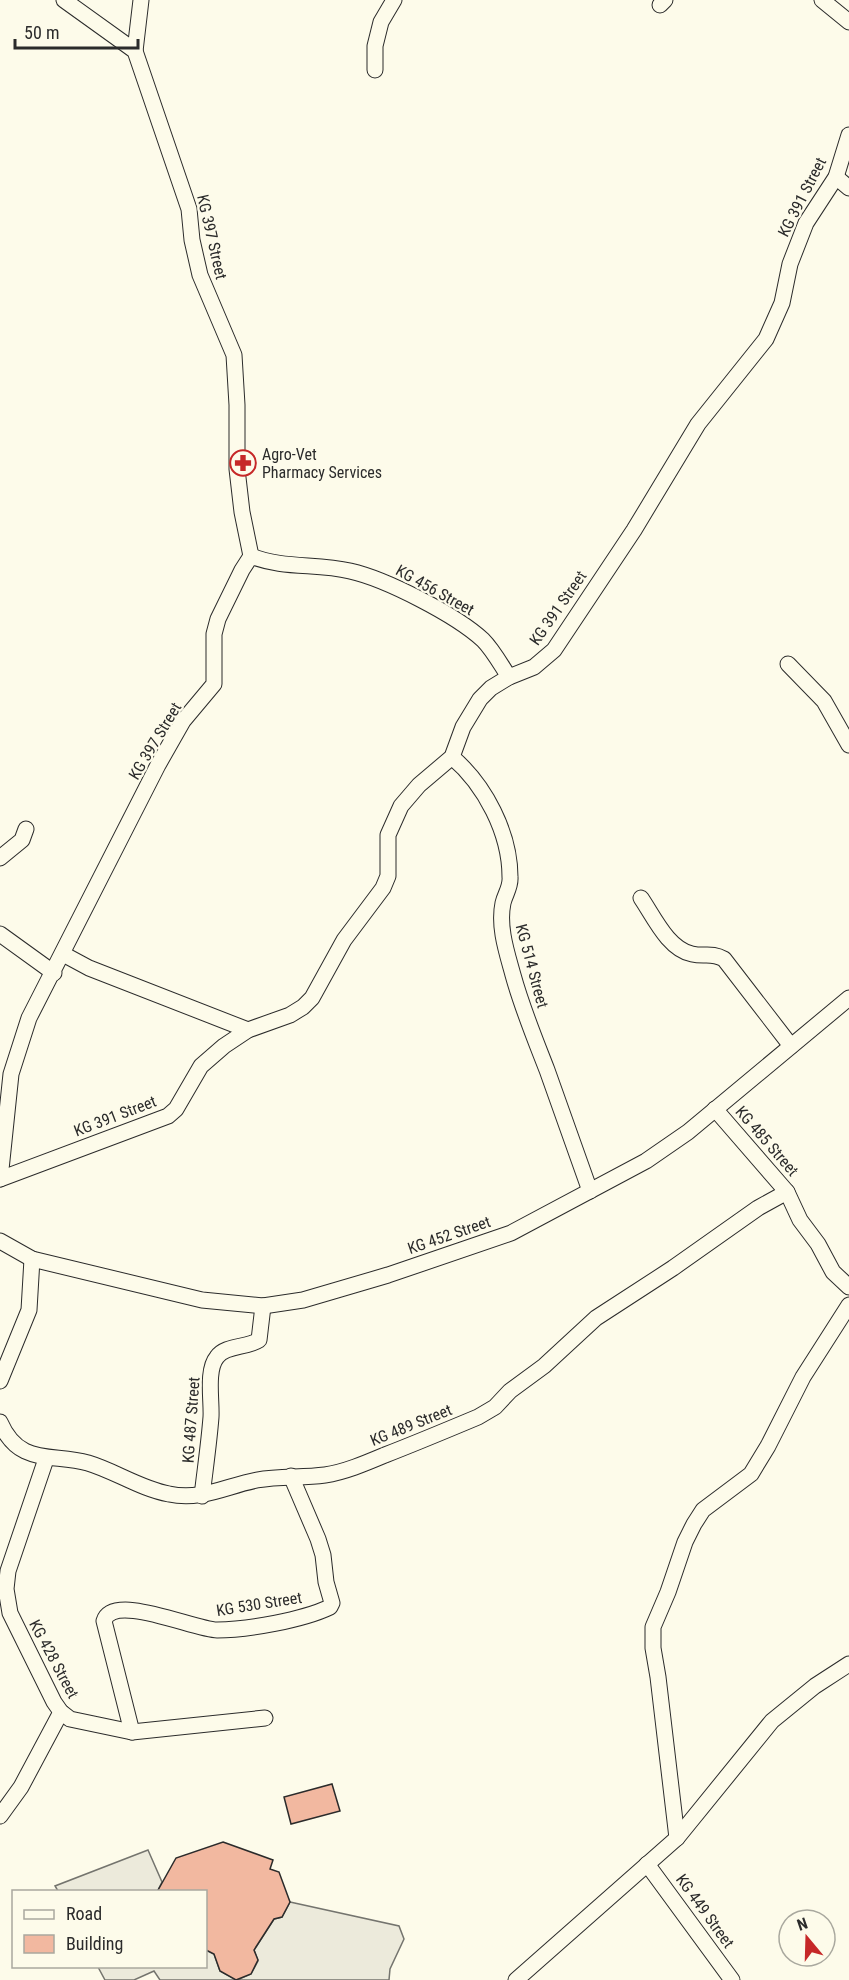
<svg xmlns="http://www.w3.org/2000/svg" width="849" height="1980" font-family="'Roboto Condensed',sans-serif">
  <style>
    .parking { fill: #eceadb; stroke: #74746e; stroke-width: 1.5 }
    .building { fill: #f2b8a0; stroke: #2b2b2b; stroke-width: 1.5 }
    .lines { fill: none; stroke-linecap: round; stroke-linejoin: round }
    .minor-casing { stroke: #2b2b2b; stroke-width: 17 }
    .minor { stroke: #fdfbea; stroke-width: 15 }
    .labels { text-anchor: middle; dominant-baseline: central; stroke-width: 4.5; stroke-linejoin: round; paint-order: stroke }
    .street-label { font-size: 16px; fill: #2b2b2b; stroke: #fdfbea }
    .poi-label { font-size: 16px; fill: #2b2b2b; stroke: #fdfbea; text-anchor: start }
  </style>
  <rect width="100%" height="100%" fill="#fdfbea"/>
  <!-- parking -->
  <g class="parking">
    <path d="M148,1850L162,1882L157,1892L58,1891L55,1886Z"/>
    <path d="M290,1902L399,1926L404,1939L390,1969L389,1980H160L154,1971L134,1980H105L98,1967L206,1966V1950L214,1954L220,1971L237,1980L251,1974L258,1961L254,1950L274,1919L282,1917Z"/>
  </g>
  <!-- building -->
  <g class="building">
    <path d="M332,1784L340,1811L291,1824L284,1797Z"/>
    <path d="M223,1842L273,1860L270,1869L279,1872L290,1902L282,1917L274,1919L254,1950L258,1960L251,1974L236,1980L220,1971L214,1954L206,1950V1892H157L176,1858Z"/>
  </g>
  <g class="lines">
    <!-- minor casing -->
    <g class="minor-casing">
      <g id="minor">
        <path d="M822,0L849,22"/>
        <path d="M660,5L665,0"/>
        <path d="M135,51L141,0"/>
        <path d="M375,70V46L381,22L394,0"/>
        <path d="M836,177L849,188"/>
        <path d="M251,556C283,569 317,563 350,571C386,579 456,615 483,640C493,650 501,665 509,677"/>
        <path d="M788,664L824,701L849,745"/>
        <path d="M452,757C485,785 510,833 510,877C511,887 505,894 503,903C498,927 507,953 513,975C522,1008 535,1039 547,1070C561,1110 576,1151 590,1191"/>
        <path d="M0,858L22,840L26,829"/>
        <path d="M641,898C654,917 668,949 692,954C705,957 711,952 724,959L791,1046"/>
        <path d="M0,934L54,973"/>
        <path d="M63,954L89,968L248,1030"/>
        <path d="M715,1109L787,1192L800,1220L818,1244L833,1272L849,1287"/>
        <path d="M0,1179L168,1116L176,1109L201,1066L224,1046L248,1030L290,1015L303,1007L312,998L344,940L383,888L388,876V835L401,806L419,785L452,757L463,727L480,699L491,688L509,677L534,667L554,650L634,530L698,424L766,339L782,303L790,264L806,223L836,177L849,135"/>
        <path d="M0,1179L11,1074L29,1018L158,765L183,721L214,684V634L218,619L242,570L251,556L242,512L237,469V405L234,355L200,275L192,240L189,209L135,51L64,0"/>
        <path d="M0,1241L32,1259L202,1300L263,1306L303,1300L388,1275L511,1233L646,1161L688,1132L849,998"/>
        <path d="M0,1381L29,1310L32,1259"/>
        <path d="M0,1422C19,1466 51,1453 88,1463C115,1471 141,1489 169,1494C201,1501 226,1486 257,1480C280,1476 302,1478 325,1475C345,1472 366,1463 385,1455C416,1443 447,1430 478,1417L495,1407L510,1391L544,1366L596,1318L673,1268L758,1208L787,1192"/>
        <path d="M46,1459L8,1571L6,1589L10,1613L54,1702L61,1712L70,1719L132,1732L265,1718"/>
        <path d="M202,1496C205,1470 209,1443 211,1417C212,1401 206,1370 217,1357C225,1345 247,1348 259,1340L263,1306"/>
        <path d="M132,1732L104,1621C113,1592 195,1630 217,1630C247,1630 303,1620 330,1607L332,1603L326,1582L323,1555L318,1539L291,1476"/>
        <path d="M0,1816L21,1787L61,1712"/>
        <path d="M677,1838L658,1677L653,1648V1627L668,1592L685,1542L694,1524L703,1510L751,1474L768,1446L803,1377L849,1305"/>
        <path d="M647,1864L732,1980"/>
        <path d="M516,1980L677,1838L772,1721L815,1686L849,1664"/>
      </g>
    </g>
    <!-- minor -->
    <use href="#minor" class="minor"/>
  </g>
  <!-- icons -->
  <defs>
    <g id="pharmacy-ring" transform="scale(1.35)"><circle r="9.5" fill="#fdfbea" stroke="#c62828" stroke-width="1.5"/><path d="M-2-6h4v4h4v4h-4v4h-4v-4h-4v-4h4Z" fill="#c62828"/></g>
  </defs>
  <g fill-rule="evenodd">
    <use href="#pharmacy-ring" x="243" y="463"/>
  </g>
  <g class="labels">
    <!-- street labels -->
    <g class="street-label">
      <text transform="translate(802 197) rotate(-63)">KG 391 Street</text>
      <text transform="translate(212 237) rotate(77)">KG 397 Street</text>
      <text transform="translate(435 590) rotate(29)">KG 456 Street</text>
      <text transform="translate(558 608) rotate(-55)">KG 391 Street</text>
      <text transform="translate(155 741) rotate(-59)">KG 397 Street</text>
      <text transform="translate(532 966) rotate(75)">KG 514 Street</text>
      <text transform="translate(115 1116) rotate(-21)">KG 391 Street</text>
      <text transform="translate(767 1141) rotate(49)">KG 485 Street</text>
      <text transform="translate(449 1235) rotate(-19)">KG 452 Street</text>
      <text transform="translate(191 1420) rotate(-86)">KG 487 Street</text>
      <text transform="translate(411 1425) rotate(-22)">KG 489 Street</text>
      <text transform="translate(259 1604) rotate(-9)">KG 530 Street</text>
      <text transform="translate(54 1659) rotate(62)">KG 428 Street</text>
      <text transform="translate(705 1911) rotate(54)">KG 449 Street</text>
    </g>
    <!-- poi labels -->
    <g class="poi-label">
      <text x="262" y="454">Agro-Vet<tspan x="262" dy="18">Pharmacy Services</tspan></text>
    </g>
  </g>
  <!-- legend -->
  <rect x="12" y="1890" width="195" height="78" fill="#fdfbea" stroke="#a9a89e" stroke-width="1.5"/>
  <rect x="24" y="1910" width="30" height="9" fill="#fdfbea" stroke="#a9a89e" stroke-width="1.5"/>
  <text x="66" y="1920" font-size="18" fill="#2b2b2b">Road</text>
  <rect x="24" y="1935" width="30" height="18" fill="#f2b8a0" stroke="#a9a89e" stroke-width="1.5"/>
  <text x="66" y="1950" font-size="18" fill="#2b2b2b">Building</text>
  <!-- north arrow -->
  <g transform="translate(807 1938) rotate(341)"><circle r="28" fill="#fdfbea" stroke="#a9a89e" stroke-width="1.5"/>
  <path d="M0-4.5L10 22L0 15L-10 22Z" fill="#c62828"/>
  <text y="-9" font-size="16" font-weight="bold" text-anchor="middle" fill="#2b2b2b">N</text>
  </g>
  <!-- scale -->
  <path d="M15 39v9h123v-9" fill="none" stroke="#2b2b2b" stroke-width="3"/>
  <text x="24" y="39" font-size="18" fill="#2b2b2b" stroke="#fdfbea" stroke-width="4.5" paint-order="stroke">50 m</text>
</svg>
